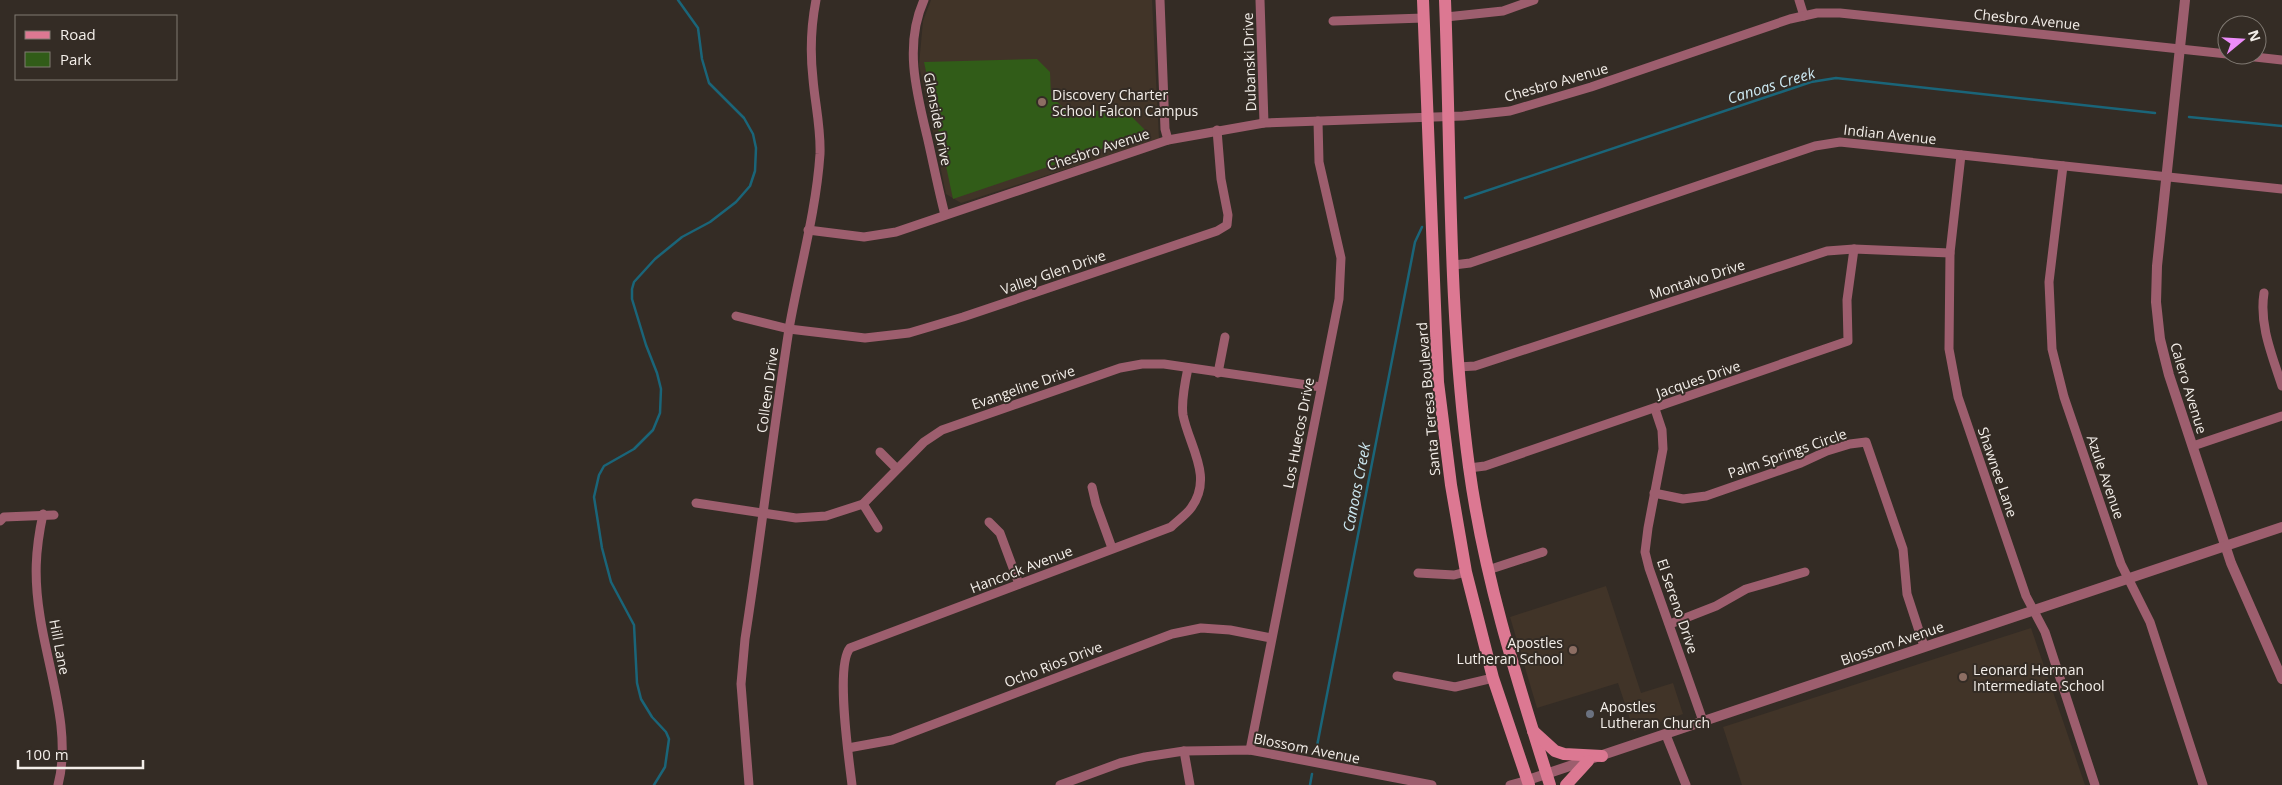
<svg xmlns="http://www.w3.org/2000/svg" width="2282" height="785" font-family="'Open Sans',sans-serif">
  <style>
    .built { fill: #413428 }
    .green { fill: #315c18 }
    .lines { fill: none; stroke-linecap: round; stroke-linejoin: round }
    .stream { stroke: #1a6579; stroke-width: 2.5 }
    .minor { stroke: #9d5e6e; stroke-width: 9 }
    .tertiary { stroke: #9d5e6e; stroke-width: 10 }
    .secondary { stroke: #dc7892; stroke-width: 12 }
    .education-dot { fill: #8d6e63; stroke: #342c25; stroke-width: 2 }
    .worship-dot { fill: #6b7280; stroke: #342c25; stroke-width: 2 }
    .labels { text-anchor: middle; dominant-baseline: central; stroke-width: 4; stroke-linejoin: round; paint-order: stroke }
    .street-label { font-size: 14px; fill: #f3eee9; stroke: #342c25 }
    .poi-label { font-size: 14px; fill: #f3eee9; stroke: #342c25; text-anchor: start }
    .water-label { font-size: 15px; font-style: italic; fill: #cce8f1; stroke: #342c25 }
  </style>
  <rect width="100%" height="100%" fill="#342c25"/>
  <!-- built -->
  <g class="built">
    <path d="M931,0H1152L1159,139L961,203L946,194L919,65L923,21Z"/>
    <path d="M1606,586L1641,693L1673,683L1683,714L1634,731L1618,683L1537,708L1510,617Z"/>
    <path d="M2031,628L2085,785H1742L1723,727Z"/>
  </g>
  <!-- green -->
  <path class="green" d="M1037,59L1050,72L1051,96L1068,112L1121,110L1129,117H1132L1148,133L953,199L924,62Z"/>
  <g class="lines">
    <!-- stream -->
    <g class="stream">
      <path d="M2189,117L2282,126"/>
      <path d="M1465,198L1811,82L1836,78L2155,113"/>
      <path d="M1316,751L1415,242L1422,227"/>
      <path d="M654,785L665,767L669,739L666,732L652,717L641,699L637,683L634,625L611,582L602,548L594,497L599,475L604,466L634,449L653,430L660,413L661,389L657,373L646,345L632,299V289L634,282L655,259L682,237L710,222L736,202L750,186L755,171L756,148L753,134L744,118L709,83L702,59L698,28L678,0"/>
      <path d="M1310,785L1312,774"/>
    </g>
    <!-- minor -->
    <g class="minor">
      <path d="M924,0C904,44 916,91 927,136C933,162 938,188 945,215"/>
      <path d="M1160,0L1165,129L1168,140"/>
      <path d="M1260,0L1264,123"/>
      <path d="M1799,0L1804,16"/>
      <path d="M1446,17L1503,11L1534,0"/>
      <path d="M1333,21L1424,18"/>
      <path d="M2237,55L2282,60"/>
      <path d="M1961,155L1950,253L1949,349L1958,397L2026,596L2045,632L2095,785"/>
      <path d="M2063,166L2049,282L2052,349L2064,397L2121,564L2150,622L2203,785"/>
      <path d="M808,230L864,237L896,232L1168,140L1264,123L1463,116L1510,111L1591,87L1790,19L1817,13H1840L2227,54"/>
      <path d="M1454,265L1470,263L1815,146L1840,142L2282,189"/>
      <path d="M2264,293C2259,325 2272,355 2282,386"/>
      <path d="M736,316L789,329L865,338L909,333L963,317L1217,231L1227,225L1228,215L1221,179L1217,130"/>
      <path d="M1458,367L1475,366L1827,251L1854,249L1950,253"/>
      <path d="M1218,373L1225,337"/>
      <path d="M1655,409L1662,430L1663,449L1648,528L1645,552L1649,568L1703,721"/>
      <path d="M2193,446L2282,416"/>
      <path d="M880,452L896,468"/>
      <path d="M1469,468L1485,466L1848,341L1847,300L1854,249"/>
      <path d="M1092,487L1096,504L1112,548"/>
      <path d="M1654,493L1683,499L1706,496L1801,463L1827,451L1850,444L1866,442L1903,549L1907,594L1924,646"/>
      <path d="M696,503L796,518L826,516L863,504L924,442L942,430L1120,368L1142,364H1164L1321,387"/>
      <path d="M863,504L878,528"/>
      <path d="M43,514C35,551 34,579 40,616C48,670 72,732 58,785"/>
      <path d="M0,521L4,517L54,515"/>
      <path d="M989,522L1000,533L1019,584"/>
      <path d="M1488,570L1543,552"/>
      <path d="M1418,573L1454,575L1466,572"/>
      <path d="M1670,624L1716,606L1746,589L1805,572"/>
      <path d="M1397,676L1455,687L1493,678"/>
      <path d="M1666,735L1686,785"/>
      <path d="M848,748L892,740L1172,634L1201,628L1230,630L1271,638"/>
      <path d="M1250,750L1339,299L1341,258L1319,162L1318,121"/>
      <path d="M1184,751L1190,785"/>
      <path d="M749,785L741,684L745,639C761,536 773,432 789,329C799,271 816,213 820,154C821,128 815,104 813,79C810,53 811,26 816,0"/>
      <path d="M852,785C849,759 835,666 850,648L1171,527C1177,521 1186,515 1191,508C1214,477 1189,446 1183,415C1181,401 1185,382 1188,368"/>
      <path d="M1060,785L1120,763L1145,757L1184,751L1250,750L1432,785"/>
      <path d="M1510,785L1528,780"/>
    </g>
    <!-- tertiary -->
    <g class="tertiary">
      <path d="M2185,0L2157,266L2156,302L2160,339L2169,375L2231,563L2282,679"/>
      <path d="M1528,780L2282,527"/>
    </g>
    <!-- secondary -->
    <g class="secondary">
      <path d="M1423,0L1438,382L1451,485L1466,572L1493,678L1529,785"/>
      <path d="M1445,0C1451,155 1448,313 1469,467C1484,577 1517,680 1550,785"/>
      <path d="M1533,731L1555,751L1564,754L1602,756"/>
      <path d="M1566,785L1588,761"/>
    </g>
  </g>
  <!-- markers -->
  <g class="education-dot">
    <circle cx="1042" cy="102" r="5"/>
    <circle cx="1573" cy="650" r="5"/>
    <circle cx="1963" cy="677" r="5"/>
  </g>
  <circle class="worship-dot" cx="1590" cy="714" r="5"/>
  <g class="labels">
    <!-- street labels -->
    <g class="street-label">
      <text transform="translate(2027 19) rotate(6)">Chesbro Avenue</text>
      <text transform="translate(1249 62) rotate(-92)">Dubanski Drive</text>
      <text transform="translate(1556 82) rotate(-16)">Chesbro Avenue</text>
      <text transform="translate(938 119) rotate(79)">Glenside Drive</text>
      <text transform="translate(1890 134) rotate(6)">Indian Avenue</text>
      <text transform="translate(1098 149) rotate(-18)">Chesbro Avenue</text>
      <text transform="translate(1053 272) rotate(-19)">Valley Glen Drive</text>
      <text transform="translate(1697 279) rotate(-18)">Montalvo Drive</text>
      <text transform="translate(1698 379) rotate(-19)">Jacques Drive</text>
      <text transform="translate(1023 387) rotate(-19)">Evangeline Drive</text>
      <text transform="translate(2189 388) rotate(73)">Calero Avenue</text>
      <text transform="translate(767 390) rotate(-82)">Colleen Drive</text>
      <text transform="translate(1428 399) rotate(-95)">Santa Teresa Boulevard</text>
      <text transform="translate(1298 433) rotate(-79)">Los Huecos Drive</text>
      <text transform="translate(1787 453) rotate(-19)">Palm Springs Circle</text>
      <text transform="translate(1998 472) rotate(71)">Shawnee Lane</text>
      <text transform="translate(2106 477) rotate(71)">Azule Avenue</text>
      <text transform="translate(1021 569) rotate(-21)">Hancock Avenue</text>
      <text transform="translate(1678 606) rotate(71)">El Sereno Drive</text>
      <text transform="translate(1892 643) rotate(-19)">Blossom Avenue</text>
      <text transform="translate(60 647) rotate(79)">Hill Lane</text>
      <text transform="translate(1053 664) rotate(-21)">Ocho Rios Drive</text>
      <text transform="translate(1307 748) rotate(11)">Blossom Avenue</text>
    </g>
    <!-- poi labels -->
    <g class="poi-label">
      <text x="1052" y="94">Discovery Charter<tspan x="1052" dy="16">School Falcon Campus</tspan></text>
      <text x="1563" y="642" text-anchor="end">Apostles<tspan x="1563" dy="16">Lutheran School</tspan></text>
      <text x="1973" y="669">Leonard Herman<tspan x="1973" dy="16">Intermediate School</tspan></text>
      <text x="1600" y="706">Apostles<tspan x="1600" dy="16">Lutheran Church</tspan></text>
    </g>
    <!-- water labels -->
    <g class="water-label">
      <text transform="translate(1771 85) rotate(-17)">Canoas Creek</text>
      <text transform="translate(1356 487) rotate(-79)">Canoas Creek</text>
    </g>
  </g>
  <!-- legend -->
  <rect x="15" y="15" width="162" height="65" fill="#342c25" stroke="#807a73"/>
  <rect x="25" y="31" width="25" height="8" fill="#dc7892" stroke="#807a73"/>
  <text x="60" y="40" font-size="15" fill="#f3eee9">Road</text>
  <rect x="25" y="52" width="25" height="15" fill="#315c18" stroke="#807a73"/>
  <text x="60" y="65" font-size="15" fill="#f3eee9">Park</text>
  <!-- north arrow -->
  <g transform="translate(2242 40) rotate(72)"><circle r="24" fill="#342c25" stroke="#807a73"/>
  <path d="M0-4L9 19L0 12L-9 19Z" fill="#ed8cfa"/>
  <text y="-8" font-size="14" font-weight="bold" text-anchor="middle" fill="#f3eee9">N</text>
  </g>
  <!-- scale -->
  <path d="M18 760v8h125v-8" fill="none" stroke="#f3eee9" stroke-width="2.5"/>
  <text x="25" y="760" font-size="15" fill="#f3eee9" stroke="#342c25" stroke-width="4" paint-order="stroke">100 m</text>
</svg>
